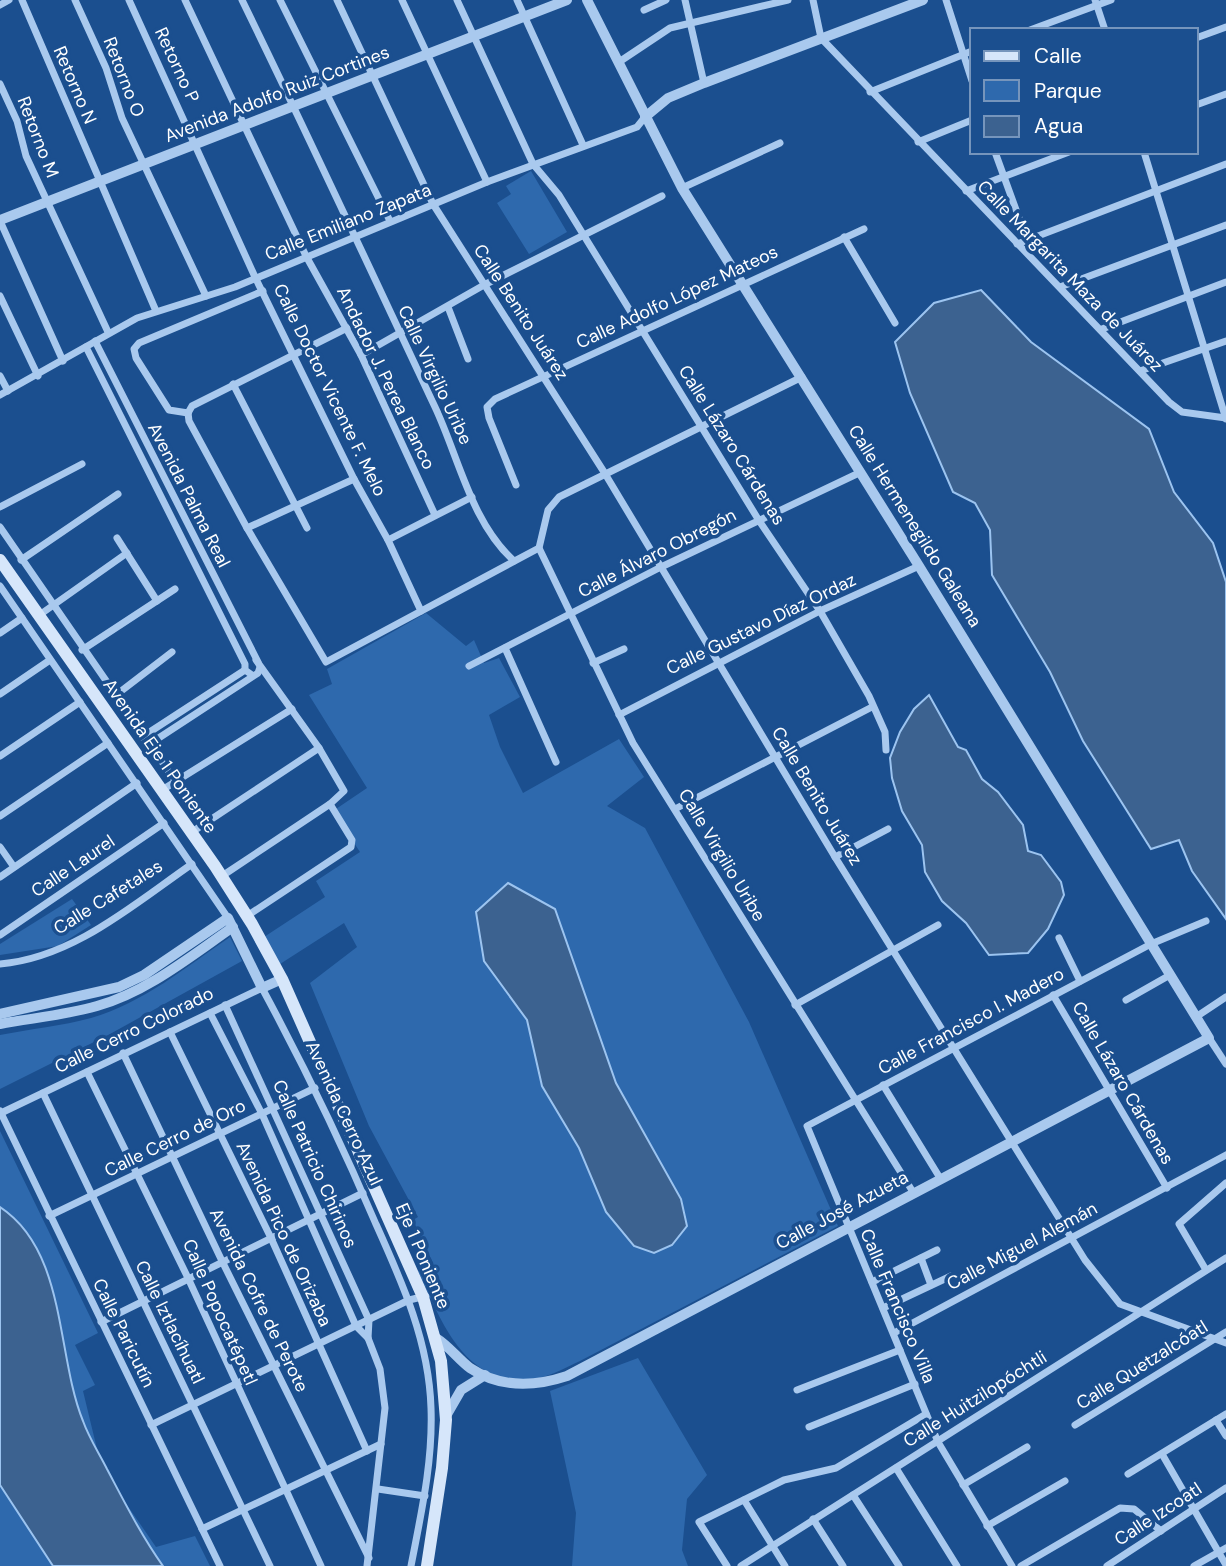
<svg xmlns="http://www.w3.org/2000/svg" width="1226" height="1566" font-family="'DM Sans',sans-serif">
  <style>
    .green { fill: #2e69ad }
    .water { fill: #3c6290; stroke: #9cc4f0; stroke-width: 2 }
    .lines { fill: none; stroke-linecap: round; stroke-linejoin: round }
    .minor { stroke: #a9c9ee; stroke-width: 7 }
    .tertiary { stroke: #a9c9ee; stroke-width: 10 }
    .secondary { stroke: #d6e6fa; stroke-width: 12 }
    .labels { text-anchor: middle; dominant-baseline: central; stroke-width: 7; stroke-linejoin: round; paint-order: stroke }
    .street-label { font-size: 18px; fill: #fff; stroke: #1b4f8f }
  </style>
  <rect width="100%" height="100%" fill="#1b4f8f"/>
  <!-- green -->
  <g class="green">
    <path d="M531,171L567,232L529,254L497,203L511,194L506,186Z"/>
    <path d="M426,613L466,646L474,640L484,663L499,658L520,697L489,715L500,747L523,793L619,739L644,777L607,806L645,828L749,1022L838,1226L580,1361C563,1369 544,1380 524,1380C461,1381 440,1317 418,1271L433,1263L413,1220L418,1217L369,1126L310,983L357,947L344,923L280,964L264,937L325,897L316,881L360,852L333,811L367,788L309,695L332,684L327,669Z"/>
    <path d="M72,899L91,925L58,946L0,955V944Z"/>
    <path d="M230,937L242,961L110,1034L0,1089V1035C30,1029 62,1026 91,1018C143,1003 186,967 230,937Z"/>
    <path d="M0,1131L98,1333L75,1345L95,1385L83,1391L97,1449L83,1424L87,1447L156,1547L195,1536L210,1566H0Z"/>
    <path d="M638,1358L707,1475L687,1499L682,1550L688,1566H572L576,1513L550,1391Z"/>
  </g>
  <!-- water -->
  <g class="water">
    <path d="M981,290L1031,342L1149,429L1174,492L1213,543L1226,582V919L1192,871L1179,840L1151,849L1083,741L1050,672L992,575L990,530L975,503L953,492L910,393L895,342L934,303Z"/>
    <path d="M929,695L958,747L966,750L982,779L998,792L1023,825L1028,851L1041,855L1061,882L1064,895L1048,929L1028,953L989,955L966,923L942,901L925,872L922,845L902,811L892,778L890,758L900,732L914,709Z"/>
    <path d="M508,883L555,909L616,1083L681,1199L687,1226L672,1245L654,1253L634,1246L606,1212L579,1148L542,1086L527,1020L484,961L476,912Z"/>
    <path d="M0,1207C67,1251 56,1355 83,1421C89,1438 99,1453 107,1469C125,1503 141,1535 163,1566H53L0,1485Z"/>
  </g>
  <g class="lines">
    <!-- minor -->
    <g class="minor">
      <path d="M22,0L156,311"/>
      <path d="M75,0L106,68L122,118L206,296"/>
      <path d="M129,0L255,277L354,479L388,540L421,611"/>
      <path d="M185,0L306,256L361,355L435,515"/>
      <path d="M242,0C308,135 371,271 435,407C459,458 471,522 514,561"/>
      <path d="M280,0L390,221"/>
      <path d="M337,0L433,204L604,472L835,857L1085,1260L1120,1304L1226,1343"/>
      <path d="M402,0L487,182"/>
      <path d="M457,0L533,164L559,195L758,519L820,611L869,696L885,732L886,750"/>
      <path d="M517,0L583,145"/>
      <path d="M685,0L704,83"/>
      <path d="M813,0L821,38L1169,402L1182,412L1226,418"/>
      <path d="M946,0L972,81"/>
      <path d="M1095,0L1105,30"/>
      <path d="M0,5L9,0"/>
      <path d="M644,10L666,0"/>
      <path d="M1030,30L1111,0"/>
      <path d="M1196,38L1226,27"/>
      <path d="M619,62L670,28L788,0"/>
      <path d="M0,84L17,121L26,156L108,332"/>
      <path d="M870,92L972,51"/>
      <path d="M1196,105L1226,94"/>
      <path d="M918,142L972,120"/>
      <path d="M995,152L1027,240"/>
      <path d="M1144,152L1226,419"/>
      <path d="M682,188L780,143"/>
      <path d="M966,191L1069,152"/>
      <path d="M0,221L63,361"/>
      <path d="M844,237L895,323"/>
      <path d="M1017,244L1226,164"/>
      <path d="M1060,287L1226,225"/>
      <path d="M0,296L38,376"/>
      <path d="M448,307L468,359"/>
      <path d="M1102,329L1226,282"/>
      <path d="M95,341L258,662"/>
      <path d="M86,347L245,664V670L252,675"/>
      <path d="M361,355L484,285L662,196"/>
      <path d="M1140,371L1226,341"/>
      <path d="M0,376L8,391"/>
      <path d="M802,377L559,497L548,510L539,548L633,743L913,1192"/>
      <path d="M233,384L307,528"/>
      <path d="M0,395L137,318L235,287L487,182L637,127L645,117"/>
      <path d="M188,413L189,421L247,528L326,662L539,548"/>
      <path d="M188,413L169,410L136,358L134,349L139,343L263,291"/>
      <path d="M188,413L192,406L347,328"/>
      <path d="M516,485L489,418L487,407L495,399L864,229"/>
      <path d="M0,507L82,464"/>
      <path d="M0,527L205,824"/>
      <path d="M247,528L354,479"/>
      <path d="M117,538L157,601"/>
      <path d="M388,540L472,497"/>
      <path d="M21,560L118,494"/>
      <path d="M0,586L228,918"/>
      <path d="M38,616L127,553"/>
      <path d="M0,633L22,618"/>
      <path d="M505,648L556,762"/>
      <path d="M82,650L175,589"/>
      <path d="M593,663L624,649"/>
      <path d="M469,666L659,568L861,472"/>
      <path d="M0,694L50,660"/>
      <path d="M116,695L172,652"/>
      <path d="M619,715L820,611L919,566"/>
      <path d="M142,737L245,670"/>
      <path d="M148,745L258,673L260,667"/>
      <path d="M0,756L80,702"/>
      <path d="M162,790L292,709"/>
      <path d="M675,809L872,707"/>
      <path d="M0,816L108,743"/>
      <path d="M192,832L319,748"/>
      <path d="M0,847L14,867"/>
      <path d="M835,857L888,829"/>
      <path d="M222,876L330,804L344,791L319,748L256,660"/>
      <path d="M0,877L137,783"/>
      <path d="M247,916L351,847L352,840L330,804"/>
      <path d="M0,935L164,823"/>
      <path d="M1059,938L1080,981"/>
      <path d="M0,964C73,958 134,904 192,864"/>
      <path d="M1053,995L1167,1188"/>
      <path d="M1126,1000L1170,975"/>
      <path d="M225,1005L369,1320L368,1338L380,1369L385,1408L367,1566"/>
      <path d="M795,1005L938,925"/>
      <path d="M210,1013L262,1114L356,1326L368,1338"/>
      <path d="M1196,1017L1226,997"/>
      <path d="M170,1032L271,1238L367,1451"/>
      <path d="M1209,1038L1226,1064"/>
      <path d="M123,1053L222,1261L369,1558"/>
      <path d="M87,1072L188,1278L321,1566"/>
      <path d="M883,1085L940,1178"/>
      <path d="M43,1093L270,1566"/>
      <path d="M0,1111L220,1566"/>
      <path d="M1,1113L262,988C303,1064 341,1142 375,1222C402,1282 429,1341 431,1408C433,1462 421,1514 411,1566"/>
      <path d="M49,1216L315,1088"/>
      <path d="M921,1258L931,1285"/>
      <path d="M1206,1270L1179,1224L1226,1183"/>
      <path d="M872,1282L937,1250"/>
      <path d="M883,1308L951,1276"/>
      <path d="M101,1322L363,1193"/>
      <path d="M894,1333L1226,1155"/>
      <path d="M797,1390L900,1350"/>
      <path d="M1216,1420L1226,1436"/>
      <path d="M151,1425L409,1300L426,1296"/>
      <path d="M1075,1425L1226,1332"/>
      <path d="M809,1427L915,1384"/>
      <path d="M1162,1454L1226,1565"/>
      <path d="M896,1468L957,1566"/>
      <path d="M1128,1474L1226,1414"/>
      <path d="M963,1485L1027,1447"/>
      <path d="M378,1489L425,1496"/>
      <path d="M853,1495L899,1566"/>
      <path d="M744,1500L785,1566"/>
      <path d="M813,1519L843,1566"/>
      <path d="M987,1526L1065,1481"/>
      <path d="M202,1529L381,1444"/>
      <path d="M727,1566L699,1522L784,1480L836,1468L926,1414"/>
      <path d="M741,1566L1226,1258"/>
      <path d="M1012,1566L938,1442L807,1126L1151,944L1206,921"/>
      <path d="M1021,1566L1120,1508L1134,1509L1161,1531"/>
      <path d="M1107,1566L1226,1488"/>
      <path d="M1194,1566L1226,1548"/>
    </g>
    <!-- tertiary -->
    <g class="tertiary">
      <path d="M645,117L668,98L704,83L923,0"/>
      <path d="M0,220L567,0"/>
      <path d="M0,1014L119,987L144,975L228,918L262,988L282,979"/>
      <path d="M0,1024C32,1018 66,1015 97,1006C147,992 191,956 233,927"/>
      <path d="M436,1338C449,1346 458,1359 470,1368C500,1388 534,1387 567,1376L1209,1038L919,566L682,188L587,0"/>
      <path d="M446,1416L461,1390L485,1375"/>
    </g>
    <!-- secondary -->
    <path class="secondary" d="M0,560L215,866L252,924L282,979L423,1297L441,1361L446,1420L442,1468L427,1566"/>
  </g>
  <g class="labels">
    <!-- street labels -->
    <g class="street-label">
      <text transform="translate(177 65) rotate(65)">Retorno P</text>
      <text transform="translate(124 77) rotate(69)">Retorno O</text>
      <text transform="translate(75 85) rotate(67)">Retorno N</text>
      <text transform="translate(277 94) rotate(-21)">Avenida Adolfo Ruiz Cortines</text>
      <text transform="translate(38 137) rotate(69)">Retorno M</text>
      <text transform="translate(348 222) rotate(-22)">Calle Emiliano Zapata</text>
      <text transform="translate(1070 276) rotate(46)">Calle Margarita Maza de Juárez</text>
      <text transform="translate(677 297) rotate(-25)">Calle Adolfo López Mateos</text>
      <text transform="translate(521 312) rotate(57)">Calle Benito Juárez</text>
      <text transform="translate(435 375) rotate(65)">Calle Virgilio Uribe</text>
      <text transform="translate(386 378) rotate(64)">Andador J. Perea Blanco</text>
      <text transform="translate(330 390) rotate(64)">Calle Doctor Vicente F. Melo</text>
      <text transform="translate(732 445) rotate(58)">Calle Lázaro Cárdenas</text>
      <text transform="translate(189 495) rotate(63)">Avenida Palma Real</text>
      <text transform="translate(915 526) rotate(58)">Calle Hermenegildo Galeana</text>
      <text transform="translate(657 553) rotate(-27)">Calle Álvaro Obregón</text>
      <text transform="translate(761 624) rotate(-26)">Calle Gustavo Díaz Ordaz</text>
      <text transform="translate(160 756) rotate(55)">Avenida Eje 1 Poniente</text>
      <text transform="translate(817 796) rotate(59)">Calle Benito Juárez</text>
      <text transform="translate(722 855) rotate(59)">Calle Virgilio Uribe</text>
      <text transform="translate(73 866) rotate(-34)">Calle Laurel</text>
      <text transform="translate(108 897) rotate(-32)">Calle Cafetales</text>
      <text transform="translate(971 1021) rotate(-28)">Calle Francisco I. Madero</text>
      <text transform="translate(134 1030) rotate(-26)">Calle Cerro Colorado</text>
      <text transform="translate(1123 1083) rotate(60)">Calle Lázaro Cárdenas</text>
      <text transform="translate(344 1113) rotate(65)">Avenida Cerro Azul</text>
      <text transform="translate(175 1138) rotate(-26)">Calle Cerro de Oro</text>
      <text transform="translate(315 1164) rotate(66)">Calle Patricio Chirinos</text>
      <text transform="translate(842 1210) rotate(-28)">Calle José Azueta</text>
      <text transform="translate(284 1234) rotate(65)">Avenida Pico de Orizaba</text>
      <text transform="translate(1022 1246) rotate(-28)">Calle Miguel Alemán</text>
      <text transform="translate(423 1256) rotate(67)">Eje 1 Poniente</text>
      <text transform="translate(259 1300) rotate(64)">Avenida Cofre de Perote</text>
      <text transform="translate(898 1306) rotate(67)">Calle Francisco Villa</text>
      <text transform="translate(220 1312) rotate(66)">Calle Popocatépetl</text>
      <text transform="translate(170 1322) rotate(64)">Calle Iztlacíhuatl</text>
      <text transform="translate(124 1333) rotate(64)">Calle Paricutín</text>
      <text transform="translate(1142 1365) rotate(-32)">Calle Quetzalcóatl</text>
      <text transform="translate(975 1399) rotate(-32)">Calle Huitzilopóchtli</text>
      <text transform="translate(1158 1514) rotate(-33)">Calle Izcoatl</text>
    </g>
  </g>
  <!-- legend -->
  <rect x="970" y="28" width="228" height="126" fill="#1b4f8f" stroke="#7695bc" stroke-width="2"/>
  <rect x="984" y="51" width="35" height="10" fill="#d6e6fa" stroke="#7695bc" stroke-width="2"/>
  <text x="1034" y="63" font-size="21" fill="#ffffff">Calle</text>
  <rect x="984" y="80" width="35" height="21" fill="#2e69ad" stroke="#7695bc" stroke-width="2"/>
  <text x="1034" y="98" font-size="21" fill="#ffffff">Parque</text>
  <rect x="984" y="116" width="35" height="21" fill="#3c6290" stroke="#7695bc" stroke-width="2"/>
  <text x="1034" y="133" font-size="21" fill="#ffffff">Agua</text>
</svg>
